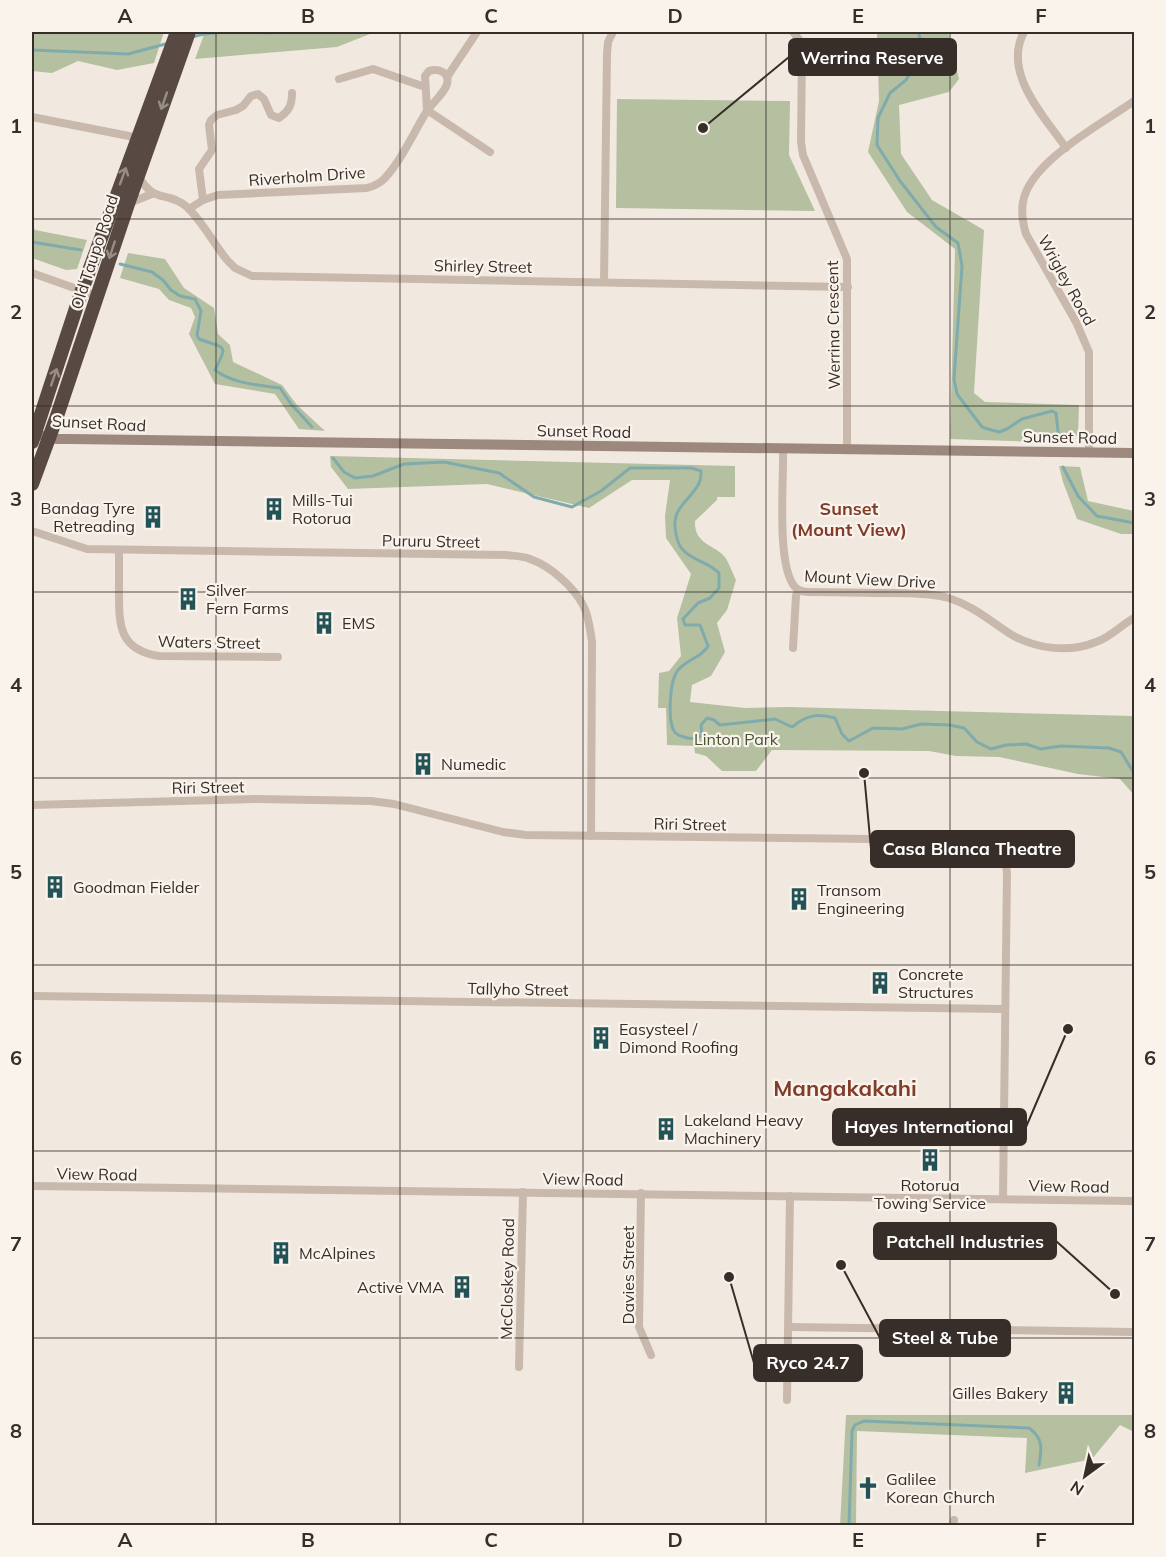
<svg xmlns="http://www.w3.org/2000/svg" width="1166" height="1557" font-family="Mulish,sans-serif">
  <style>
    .green { fill: #b5c0a0 }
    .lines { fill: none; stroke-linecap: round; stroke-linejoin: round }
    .stream { stroke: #80abac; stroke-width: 3 }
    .street { stroke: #c9b9ac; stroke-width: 8 }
    .secondary { stroke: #9c887d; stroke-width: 10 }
    .highway { stroke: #584942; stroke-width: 14 }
    .oneway { stroke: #988d86 }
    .grid { fill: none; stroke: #372e2a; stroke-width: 1.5; stroke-opacity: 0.55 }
    .labels { text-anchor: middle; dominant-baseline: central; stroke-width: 4.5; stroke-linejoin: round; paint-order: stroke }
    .street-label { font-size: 16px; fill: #372e2a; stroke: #f9f3ec }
    .poi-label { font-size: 16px; fill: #372e2a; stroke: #f9f3ec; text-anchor: start }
    .park-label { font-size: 16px; fill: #475430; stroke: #f9f3ec }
    .neighbourhood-label { font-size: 18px; font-weight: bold; fill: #813d29; stroke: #f9f3ec }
    .district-label { font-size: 22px; font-weight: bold; fill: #813d29; stroke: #f9f3ec }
    .leader { fill: none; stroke: #372e2a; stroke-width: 2 }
    .callout-dot { fill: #372e2a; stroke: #f9f3ec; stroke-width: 2 }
    .callout { fill: #372e2a; stroke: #372e2a; stroke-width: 2 }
    .callout-label { font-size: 18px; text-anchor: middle; font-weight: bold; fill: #fff }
    .neatline { fill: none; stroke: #372e2a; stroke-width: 2 }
    .grid-label { font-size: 20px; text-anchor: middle; font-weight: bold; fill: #372e2a }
  </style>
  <rect width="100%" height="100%" fill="#f1e9e0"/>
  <!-- green -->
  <g class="green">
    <path d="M32,32H164L154,63L117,70L78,61L52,73L32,71Z"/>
    <path d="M205,32H375L337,47L195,59Z"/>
    <path d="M877,32H948L959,79L949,92L899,105L901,154L932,200L984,230L974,393L985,402L1079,405L1078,434L1070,443L950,439L955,249L907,212L868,152L879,101Z"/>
    <path d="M617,99L790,101L789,155L815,211L616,208Z"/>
    <path d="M32,224L35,230L87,240L77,269L66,270L32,258Z"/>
    <path d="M128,253L165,259L184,288L214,308L218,334L230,345L233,362L282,385L297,405L325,431L299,429L275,394L215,384L189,334L195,317L191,308L169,300L159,289L120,278Z"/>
    <path d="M330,456L735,466V497H717V500L695,521C694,542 710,544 722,554C728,559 732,572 736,580L727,610L717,623L725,652L711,676L692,685L690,702L745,708L789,707L1134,716V795L1120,779L1078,774L999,757L956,756L929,751L772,750L756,771H722L706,756L695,753L694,746L667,745L666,708H658L659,673L669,671L681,656L677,618L691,574L666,538L665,516L670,480H632L589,508L487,484L348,489L331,467Z"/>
    <path d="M1059,466L1080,467L1088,501L1134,511V534H1121L1077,519L1063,482Z"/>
    <path d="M846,1415H1134V1432L1120,1425L1092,1459L1025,1473L1027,1438L857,1431L856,1525H840Z"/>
  </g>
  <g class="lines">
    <!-- stream -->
    <g class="stream">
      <path d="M918,32L921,41L915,65L906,80L890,93L878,118L877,145L900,181L936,227L958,243L962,266L954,379L957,394L982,427L988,429L999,432L1007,429L1022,419L1052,411L1056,413L1059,440"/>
      <path d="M192,37C223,28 255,35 286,32"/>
      <path d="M32,50L128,54L169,43"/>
      <path d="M32,235V242L81,250"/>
      <path d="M120,264L152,272L163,280L171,290L180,296L195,299L201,311L197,335L199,339C225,349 229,343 215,370C233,384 259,385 280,388L291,404L312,427"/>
      <path d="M333,458L344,472L355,478L373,476L404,464L444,462L499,473L534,497L572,507L601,491L630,468H691L701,471C701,476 701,481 698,485C688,503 670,508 676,534C677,539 679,546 683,550C693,561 707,561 719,573V588L710,598L698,603L683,619L685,625H700L708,646C701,659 683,660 676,673C670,684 668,717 673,729C675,734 679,736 684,737C691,740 696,739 702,735L701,725L707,718L714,720L720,725L775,719L792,727C807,715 817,713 835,718L842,734L849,741L873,728L902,729L921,724L949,725L964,728L977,742L991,749L1006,745L1026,744L1041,749L1061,746L1109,748L1121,752L1134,773"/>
      <path d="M1063,467L1078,496L1097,516L1134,523"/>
      <path d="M849,1526L852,1431L855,1425L864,1421L1029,1428C1043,1438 1042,1448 1039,1465"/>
    </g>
    <!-- street -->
    <g class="street">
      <path d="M793,32L799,39L802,50L801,142L803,155L847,259V449"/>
      <path d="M1024,32C1002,73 1044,116 1066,148"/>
      <path d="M447,77L477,32"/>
      <path d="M339,79L373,69L425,87"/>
      <path d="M32,117L129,136L138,140"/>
      <path d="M138,175C154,205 167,190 187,207C202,221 214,244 227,260L235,268L252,276L848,287"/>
      <path d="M203,200L199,169L212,150L209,125L211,120L217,115L236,110L243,106L251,96L258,94L264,99L271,115L279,118C289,111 292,105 292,93"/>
      <path d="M129,203L152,194"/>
      <path d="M189,209L203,200L218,195L367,188C374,186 379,184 384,179C402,160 413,133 427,111C433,102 444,94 447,84C450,72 438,68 429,71L425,76L427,110L490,152"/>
      <path d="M32,273L97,296"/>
      <path d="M604,281L607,54L608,42L613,32"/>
      <path d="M783,450C784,480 776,566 795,587C799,591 803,592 808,592C835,592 863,593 890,593C909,593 927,593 945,597C971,604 990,621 1012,635C1037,649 1069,653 1096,642C1111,637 1121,625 1134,618"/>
      <path d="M1089,453V352L1076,322L1026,234C1023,224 1021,213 1023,202C1030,161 1102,124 1134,101"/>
      <path d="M32,531L87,549L506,555C514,556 523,556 530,559C550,566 573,586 583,605C589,616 590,629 592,642L591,836"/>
      <path d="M119,551C119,565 119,579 119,593C119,627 120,650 159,656L278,657"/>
      <path d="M793,648L796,596L798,590"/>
      <path d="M32,805L257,799L371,801L394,804L503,832L526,835L962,840C988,842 1003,842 1007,872L1003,1199"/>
      <path d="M32,996L1004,1009"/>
      <path d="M32,1186L1134,1201"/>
      <path d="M641,1193L639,1327L651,1355"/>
      <path d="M789,1327L1134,1332"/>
      <path d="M519,1367L523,1192"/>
      <path d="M787,1400L790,1196"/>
      <path d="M953,1526L954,1520"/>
    </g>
    <!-- secondary -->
    <path class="secondary" d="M43,436L57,439H70L1134,453"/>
    <!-- highway -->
    <g class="highway">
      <path d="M32,442L82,290L177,32"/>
      <path d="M32,484L57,416L128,204L189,32"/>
    </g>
  </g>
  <!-- one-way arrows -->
  <defs><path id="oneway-shaft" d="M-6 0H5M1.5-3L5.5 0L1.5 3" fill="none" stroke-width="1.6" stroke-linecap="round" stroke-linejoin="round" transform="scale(1.5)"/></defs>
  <g class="oneway">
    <use href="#oneway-shaft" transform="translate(164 101) rotate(109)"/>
    <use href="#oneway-shaft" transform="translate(123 176) rotate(-70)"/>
    <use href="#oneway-shaft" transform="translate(112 250) rotate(108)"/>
    <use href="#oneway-shaft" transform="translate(54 377) rotate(-71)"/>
  </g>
  <!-- grid -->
  <path class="grid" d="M216,32V1526M400,32V1526M583,32V1526M766,32V1526M950,32V1526M32,219H1134M32,406H1134M32,592H1134M32,778H1134M32,965H1134M32,1151H1134M32,1338H1134"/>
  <!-- icons -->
  <defs>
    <g id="building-bare" transform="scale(1.8)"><path d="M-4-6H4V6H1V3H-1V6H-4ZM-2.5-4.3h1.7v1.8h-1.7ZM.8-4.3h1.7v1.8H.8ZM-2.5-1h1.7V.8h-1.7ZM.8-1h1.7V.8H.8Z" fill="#235356" stroke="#f9f3ec" stroke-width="2.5" paint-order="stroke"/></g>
    <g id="church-bare" transform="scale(1.8)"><path d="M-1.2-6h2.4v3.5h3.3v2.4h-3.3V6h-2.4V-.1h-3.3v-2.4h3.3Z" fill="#235356" stroke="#f9f3ec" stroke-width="2.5" paint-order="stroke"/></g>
  </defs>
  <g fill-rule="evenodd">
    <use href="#building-bare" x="274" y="509"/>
    <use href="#building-bare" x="153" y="517"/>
    <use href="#building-bare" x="188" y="599"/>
    <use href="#building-bare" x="324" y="623"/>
    <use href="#building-bare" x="423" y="764"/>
    <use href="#building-bare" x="55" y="887"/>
    <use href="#building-bare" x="799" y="899"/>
    <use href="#building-bare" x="880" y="983"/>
    <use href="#building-bare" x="601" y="1038"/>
    <use href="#building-bare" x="666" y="1129"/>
    <use href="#building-bare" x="930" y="1160"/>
    <use href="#building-bare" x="281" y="1253"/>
    <use href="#building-bare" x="462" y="1287"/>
    <use href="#building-bare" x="1066" y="1393"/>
    <use href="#church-bare" x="868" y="1488"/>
  </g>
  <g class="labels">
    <!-- street labels -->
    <g class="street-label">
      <text transform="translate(307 176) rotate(-4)">Riverholm Drive</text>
      <text transform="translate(94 252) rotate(-72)">Old Taupo Road</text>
      <text transform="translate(483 266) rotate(1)">Shirley Street</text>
      <text transform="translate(1067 280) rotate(61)">Wrigley Road</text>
      <text transform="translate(833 325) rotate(-91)">Werrina Crescent</text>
      <text transform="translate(99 423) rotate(3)">Sunset Road</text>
      <text transform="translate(584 431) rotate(1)">Sunset Road</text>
      <text transform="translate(1070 437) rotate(1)">Sunset Road</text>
      <text transform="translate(431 541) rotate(1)">Pururu Street</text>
      <text transform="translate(870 579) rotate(3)">Mount View Drive</text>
      <text transform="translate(209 642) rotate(1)">Waters Street</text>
      <text transform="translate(208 787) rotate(-1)">Riri Street</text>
      <text transform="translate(690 824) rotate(1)">Riri Street</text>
      <text transform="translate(518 989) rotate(1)">Tallyho Street</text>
      <text transform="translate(97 1174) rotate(1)">View Road</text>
      <text transform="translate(583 1179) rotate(1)">View Road</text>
      <text transform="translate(1069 1186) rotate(1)">View Road</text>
      <text transform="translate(628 1275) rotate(-90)">Davies Street</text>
      <text transform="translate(507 1279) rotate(-89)">McCloskey Road</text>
    </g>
    <!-- poi labels -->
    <g class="poi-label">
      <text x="292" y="500">Mills-Tui<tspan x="292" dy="18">Rotorua</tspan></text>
      <text x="135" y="508" text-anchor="end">Bandag Tyre<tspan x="135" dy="18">Retreading</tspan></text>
      <text x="206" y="590">Silver<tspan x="206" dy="18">Fern Farms</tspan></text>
      <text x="342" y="623">EMS</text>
      <text x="441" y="764">Numedic</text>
      <text x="73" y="887">Goodman Fielder</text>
      <text x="817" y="890">Transom<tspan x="817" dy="18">Engineering</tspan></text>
      <text x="898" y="974">Concrete<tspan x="898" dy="18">Structures</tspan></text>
      <text x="619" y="1029">Easysteel /<tspan x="619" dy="18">Dimond Roofing</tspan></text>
      <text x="684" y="1120">Lakeland Heavy<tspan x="684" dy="18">Machinery</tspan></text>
      <text x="930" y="1185" text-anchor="middle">Rotorua<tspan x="930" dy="18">Towing Service</tspan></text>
      <text x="299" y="1253">McAlpines</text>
      <text x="444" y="1287" text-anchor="end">Active VMA</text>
      <text x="1048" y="1393" text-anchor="end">Gilles Bakery</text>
      <text x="886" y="1479">Galilee<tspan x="886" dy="18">Korean Church</tspan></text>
    </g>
    <!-- park labels -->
    <g class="park-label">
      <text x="736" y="739">Linton Park</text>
    </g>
    <!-- neighbourhood labels -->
    <g class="neighbourhood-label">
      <text x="849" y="508">Sunset<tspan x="849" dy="21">(Mount View)</tspan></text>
    </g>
    <!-- district labels -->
    <g class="district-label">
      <text x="845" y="1088">Mangakakahi</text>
    </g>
  </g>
  <!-- callouts -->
  <path class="leader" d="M703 128L789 57M864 773L871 849M1068 1029L1026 1127M1115 1294L1056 1241M841 1265L880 1338M729 1277L754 1363"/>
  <g class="callout-dot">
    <circle cx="703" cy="128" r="6"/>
    <circle cx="864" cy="773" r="6"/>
    <circle cx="1068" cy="1029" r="6"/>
    <circle cx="1115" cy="1294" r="6"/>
    <circle cx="841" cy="1265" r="6"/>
    <circle cx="729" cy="1277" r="6"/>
  </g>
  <g class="callout">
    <rect x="789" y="39" width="167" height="36" rx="6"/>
    <rect x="871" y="831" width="203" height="36" rx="6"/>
    <rect x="833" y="1109" width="193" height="36" rx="6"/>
    <rect x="874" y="1223" width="182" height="36" rx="6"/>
    <rect x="880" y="1320" width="130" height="36" rx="6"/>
    <rect x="754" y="1345" width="108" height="36" rx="6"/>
  </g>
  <g class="callout-label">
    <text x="872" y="64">Werrina Reserve</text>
    <text x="972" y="855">Casa Blanca Theatre</text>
    <text x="929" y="1133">Hayes International</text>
    <text x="965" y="1248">Patchell Industries</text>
    <text x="945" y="1344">Steel &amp; Tube</text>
    <text x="808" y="1369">Ryco 24.7</text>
  </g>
  <!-- border -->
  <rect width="1166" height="1557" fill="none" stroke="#f9f3ec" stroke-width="66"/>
  <!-- north arrow -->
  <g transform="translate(1085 1476) rotate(213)" stroke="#f9f3ec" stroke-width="4.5" paint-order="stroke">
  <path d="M0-4.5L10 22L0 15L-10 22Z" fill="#372e2a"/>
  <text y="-9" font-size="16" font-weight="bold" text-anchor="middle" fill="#372e2a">N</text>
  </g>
  <rect x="33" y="33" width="1100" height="1491" class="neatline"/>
  <g class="grid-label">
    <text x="125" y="23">A</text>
    <text x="308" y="23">B</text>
    <text x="491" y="23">C</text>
    <text x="675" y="23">D</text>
    <text x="858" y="23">E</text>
    <text x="1041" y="23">F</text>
    <text x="16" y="133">1</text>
    <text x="1150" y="133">1</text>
    <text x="16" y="319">2</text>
    <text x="1150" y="319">2</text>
    <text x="16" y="506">3</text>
    <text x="1150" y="506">3</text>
    <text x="16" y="692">4</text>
    <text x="1150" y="692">4</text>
    <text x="16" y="879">5</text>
    <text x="1150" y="879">5</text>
    <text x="16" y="1065">6</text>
    <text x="1150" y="1065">6</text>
    <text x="16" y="1251">7</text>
    <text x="1150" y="1251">7</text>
    <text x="16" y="1438">8</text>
    <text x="1150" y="1438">8</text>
    <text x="125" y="1547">A</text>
    <text x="308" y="1547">B</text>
    <text x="491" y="1547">C</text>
    <text x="675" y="1547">D</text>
    <text x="858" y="1547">E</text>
    <text x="1041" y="1547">F</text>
  </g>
</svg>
